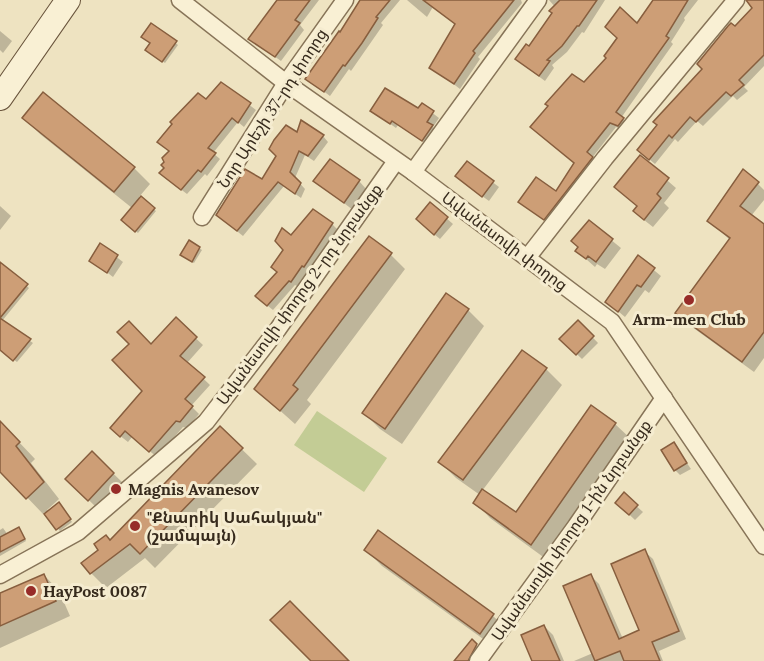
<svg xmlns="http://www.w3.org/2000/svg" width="764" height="661" font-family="Lora,'Noto Sans Armenian',serif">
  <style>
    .green { fill: #c3cc95 }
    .shadow { fill: #0003 }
    .building { fill: #cd9e76; stroke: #875e3e; stroke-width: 1.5 }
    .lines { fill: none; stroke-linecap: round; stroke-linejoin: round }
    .street-casing { stroke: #877458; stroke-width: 19 }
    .secondary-casing { stroke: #69543c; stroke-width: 26 }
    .street { stroke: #f9f0d4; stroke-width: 16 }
    .secondary { stroke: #f9f0d4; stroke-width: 24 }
    .poi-dot { fill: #972c28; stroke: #f5ecd0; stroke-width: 2 }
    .labels { text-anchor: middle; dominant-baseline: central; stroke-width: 6; stroke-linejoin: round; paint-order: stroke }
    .street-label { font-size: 16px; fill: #372b1d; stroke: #f5ecd0 }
    .poi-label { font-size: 16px; font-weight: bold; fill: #372b1d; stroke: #f5ecd0; text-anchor: start }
  </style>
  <rect width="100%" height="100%" fill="#eee3c1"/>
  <!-- green -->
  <path class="green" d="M317,411L387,458L364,492L294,445Z"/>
  <!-- shadow -->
  <g class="shadow">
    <path d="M281,0H319L300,25L304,30L281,61L250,39Z"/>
    <path d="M362,0H400L381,23L383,25L351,71L349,69L330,96L307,79L340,34Z"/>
    <path d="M407,0H437L427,17Z"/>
    <path d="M455,0H521L522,3L478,57L480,59L460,89L431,67L457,25Z"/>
    <path d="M549,0H605L584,33L582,32L567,52L552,65L554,68L545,81L522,64L529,48L554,14L555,7Z"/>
    <path d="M656,0H698L684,18L685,20L671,42L673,44L621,118L629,125L624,131L616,127L592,158L597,163L550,224L526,207L556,194L576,163L584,84L637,26Z"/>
    <path d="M748,0H764V66L744,87L748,91L737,100L733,96L703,126L697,121L678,142L675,139L655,164L644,155L704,69L735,28L754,8Z"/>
    <path d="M152,25L178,45L165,63L149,52Z"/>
    <path d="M0,31L12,41L3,53L0,50Z"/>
    <path d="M222,84L256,110L244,127L238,122L213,153L220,159L207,176L205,174L187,194L166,178L206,102Z"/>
    <path d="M422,105L439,118L433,127L437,132L428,145L398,125L396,128L372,111L418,110Z"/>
    <path d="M24,118L134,168L150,184L139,197L156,211L138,233L123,220L132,208L40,134Z"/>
    <path d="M298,134L323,136L328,142L314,161L305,155L295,178L305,189L301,198L284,186L243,236L223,220L263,181L278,156Z"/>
    <path d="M640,157L676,188L664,203L669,208L653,227L644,220L639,207Z"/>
    <path d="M467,163L499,187L489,201L463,182Z"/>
    <path d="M315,181H359L367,190L353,210Z"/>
    <path d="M758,184L764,190V200L751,216L764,226V358L754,372L688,324L677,313L730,240L709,221Z"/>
    <path d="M430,204L453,224L440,239L423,225Z"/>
    <path d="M0,206L11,216L0,230Z"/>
    <path d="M589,222L621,248L605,269L597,264L595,267L577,251Z"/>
    <path d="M332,224L337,229L310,271L308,270L297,286L295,285L273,310L263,302L278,272L292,237Z"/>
    <path d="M370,238L391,255L405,269L307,400L311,404L295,424L256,389Z"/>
    <path d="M101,245L123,262L113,277L91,260Z"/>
    <path d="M199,248L202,250L194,263L184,257Z"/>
    <path d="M638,257L661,276L649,293L645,290L625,317L607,302Z"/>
    <path d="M0,264L29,288L2,321L33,343L17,362L0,349Z"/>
    <path d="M447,295L468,310L484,326L402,444L380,429L364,413Z"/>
    <path d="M176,320L203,345L187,363L210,385L191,406L199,414L187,428L183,427L157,457L132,437L128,442L119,435L144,391L151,346Z"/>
    <path d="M578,322L598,343L582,359L561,339Z"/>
    <path d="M546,369L562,385L482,491L516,514L615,424L631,439L546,559L490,518L475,502L480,495L456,478L440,462Z"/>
    <path d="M0,422L35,459L31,463L59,499L47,510L49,512L61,506L72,522L60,531L45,512L43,514L0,469Z"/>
    <path d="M220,428L257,464L155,568L145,558L106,588L91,573L110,541Z"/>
    <path d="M674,444L691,469L680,475L675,470Z"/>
    <path d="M92,453L122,482L97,508L67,479Z"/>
    <path d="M624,495L643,512L635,520L617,503Z"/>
    <path d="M3,528L8,535L21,531L26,541L0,556V530Z"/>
    <path d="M379,532L493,616L510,632L497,649L382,566L366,550Z"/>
    <path d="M644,551L653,559L686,639L659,651L663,661H574L593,653L591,576L599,584L623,639L641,631Z"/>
    <path d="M44,575L59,591L70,616L0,648V595Z"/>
    <path d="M544,626L553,635L564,661H533Z"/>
    <path d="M476,645L482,650L474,661H457Z"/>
  </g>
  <!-- building -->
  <g class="building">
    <path d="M277,0H310L295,20L300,23L275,57L248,39Z"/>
    <path d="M360,0H390L376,17L378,18L362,43L345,66L343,65L324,92L305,79L339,31L340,32Z"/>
    <path d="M423,0H514L473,51L475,53L454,84L429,68L455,24Z"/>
    <path d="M560,0H597L579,26H577L562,46L547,60L550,61L539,76L515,59L526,44L529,46L552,13L549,11Z"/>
    <path d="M653,0H688L666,36L669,38L616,112L624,118L618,126L610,123L587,152L593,157L544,220L518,202L536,177L556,191L574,163L530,127L548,106L545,104L572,74L584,82L606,58L604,56L617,38L605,27L620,7L637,23Z"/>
    <path d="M746,0H764V55L739,80L744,85L731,96L726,92L696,122L690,117L672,138L669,135L649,160L637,150L657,125L653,122L702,69L697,64L728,26L731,23L735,26L752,8Z"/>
    <path d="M151,23L177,41L162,62L145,50L150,43L141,37Z"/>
    <path d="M221,82L251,103L238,123L232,118L208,148L216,153L201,172L198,170L181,190L159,173L164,168L161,165L164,162L162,158L169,151L157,142L172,124L170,122L198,93L206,99Z"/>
    <path d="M385,88L418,108L422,103L434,111L427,122L433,125L422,141L392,121L390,124L370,111Z"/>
    <path d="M43,92L135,167L114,192L22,118Z"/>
    <path d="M301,120L324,135L308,156L299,151L290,172L301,183L295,194L278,182L237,231L216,215L245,169L262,179L276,156L269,149L274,140L286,125L297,132Z"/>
    <path d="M640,155L669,178L657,194L661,198L644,220L633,211L637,206L614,187Z"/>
    <path d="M330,159L360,180L344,203L313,181Z"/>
    <path d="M467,161L494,181L482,197L455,176Z"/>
    <path d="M743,169L759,182L740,206L764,224V332L742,362L675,313L730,238L707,221Z"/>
    <path d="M141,196L155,208L135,232L121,220Z"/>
    <path d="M430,202L448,217L434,235L416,219Z"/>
    <path d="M313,209L333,223L304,267L302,266L291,282L289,281L267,306L255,296L277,272L271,267L283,250L275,241L282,228L291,235Z"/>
    <path d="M589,220L613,239L596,262L588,256L586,259L575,251L578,247L571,241Z"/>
    <path d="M369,236L392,253L293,385L298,389L280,411L254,389Z"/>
    <path d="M189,240L200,247L192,262L180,255Z"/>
    <path d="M100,243L118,255L107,273L89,261Z"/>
    <path d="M638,255L655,268L641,287L637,285L618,312L605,302Z"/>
    <path d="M0,262L28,284L0,318Z"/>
    <path d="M446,293L469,309L385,429L362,413Z"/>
    <path d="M176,317L197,337L180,356L205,377L185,399L193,406L180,422L176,421L149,452L125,431L120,437L110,428L142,391L112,360L129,344L117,332L129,321L151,344Z"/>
    <path d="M0,318L31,339L13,361L0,350Z"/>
    <path d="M578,320L594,336L576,355L559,339Z"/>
    <path d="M522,350L547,368L463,480L438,462Z"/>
    <path d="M591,405L616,423L531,545L473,503L482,489L516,512Z"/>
    <path d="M0,421L20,442L16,446L44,482L26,499L0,472Z"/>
    <path d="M220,426L243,448L140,554L130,544L90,574L81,563L98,550L94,544L106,535L110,540Z"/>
    <path d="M674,442L687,463L674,471L661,450Z"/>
    <path d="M92,451L114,473L88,501L65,479Z"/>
    <path d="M624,492L638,505L629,515L615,503Z"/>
    <path d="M59,502L71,519L56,530L44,514Z"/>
    <path d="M19,527L25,539L0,552V537Z"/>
    <path d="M378,530L494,614L480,634L364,550Z"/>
    <path d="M645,549L679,631L652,642L660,661H624L620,651L595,661L563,586L591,574L619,639L639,630L611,564Z"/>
    <path d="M44,574L56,601L0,626V593Z"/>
    <path d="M290,601L349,661H311L270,620Z"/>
    <path d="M544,625L560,661H532L521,635Z"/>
    <path d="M472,639L477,644L468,661H454Z"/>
  </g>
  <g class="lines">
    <!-- street casing -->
    <g class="street-casing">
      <g id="street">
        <path d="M180,0L286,83L413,172L612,322L764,546"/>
        <path d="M413,172L538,0"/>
        <path d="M202,217L286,83L345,0"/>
        <path d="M527,258L605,158L736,0"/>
        <path d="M0,575L78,532L206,422L278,329L396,161"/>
        <path d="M478,661L576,526L664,398"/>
      </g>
    </g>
    <!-- secondary casing -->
    <g class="secondary-casing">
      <path id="secondary" d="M0,98L68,0"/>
    </g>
    <!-- street -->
    <use href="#street" class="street"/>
    <!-- secondary -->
    <use href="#secondary" class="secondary"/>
  </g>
  <!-- markers -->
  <g class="poi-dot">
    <circle cx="689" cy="300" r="6"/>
    <circle cx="116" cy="489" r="6"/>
    <circle cx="135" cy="526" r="6"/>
    <circle cx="31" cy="591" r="6"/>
  </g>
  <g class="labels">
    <!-- street labels -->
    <g class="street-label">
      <text transform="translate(272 108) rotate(-57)">Նոր Արեշի 37-րդ փողոց</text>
      <text transform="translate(505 241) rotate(37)">Ավանեսովի փողոց</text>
      <text transform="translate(299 294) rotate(-54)">Ավանեսովի փողոց 2-րդ նրբանցք</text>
      <text transform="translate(571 530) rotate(-55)">Ավանեսովի փողոց 1-ին նրբանցք</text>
    </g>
    <!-- poi labels -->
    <g class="poi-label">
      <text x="689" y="319" text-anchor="middle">Arm-men Club</text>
      <text x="128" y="489">Magnis Avanesov</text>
      <text x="147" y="517">"Քնարիկ Սահակյան"<tspan x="147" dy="18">(շամպայն)</tspan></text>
      <text x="43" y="591">HayPost 0087</text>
    </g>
  </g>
</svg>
